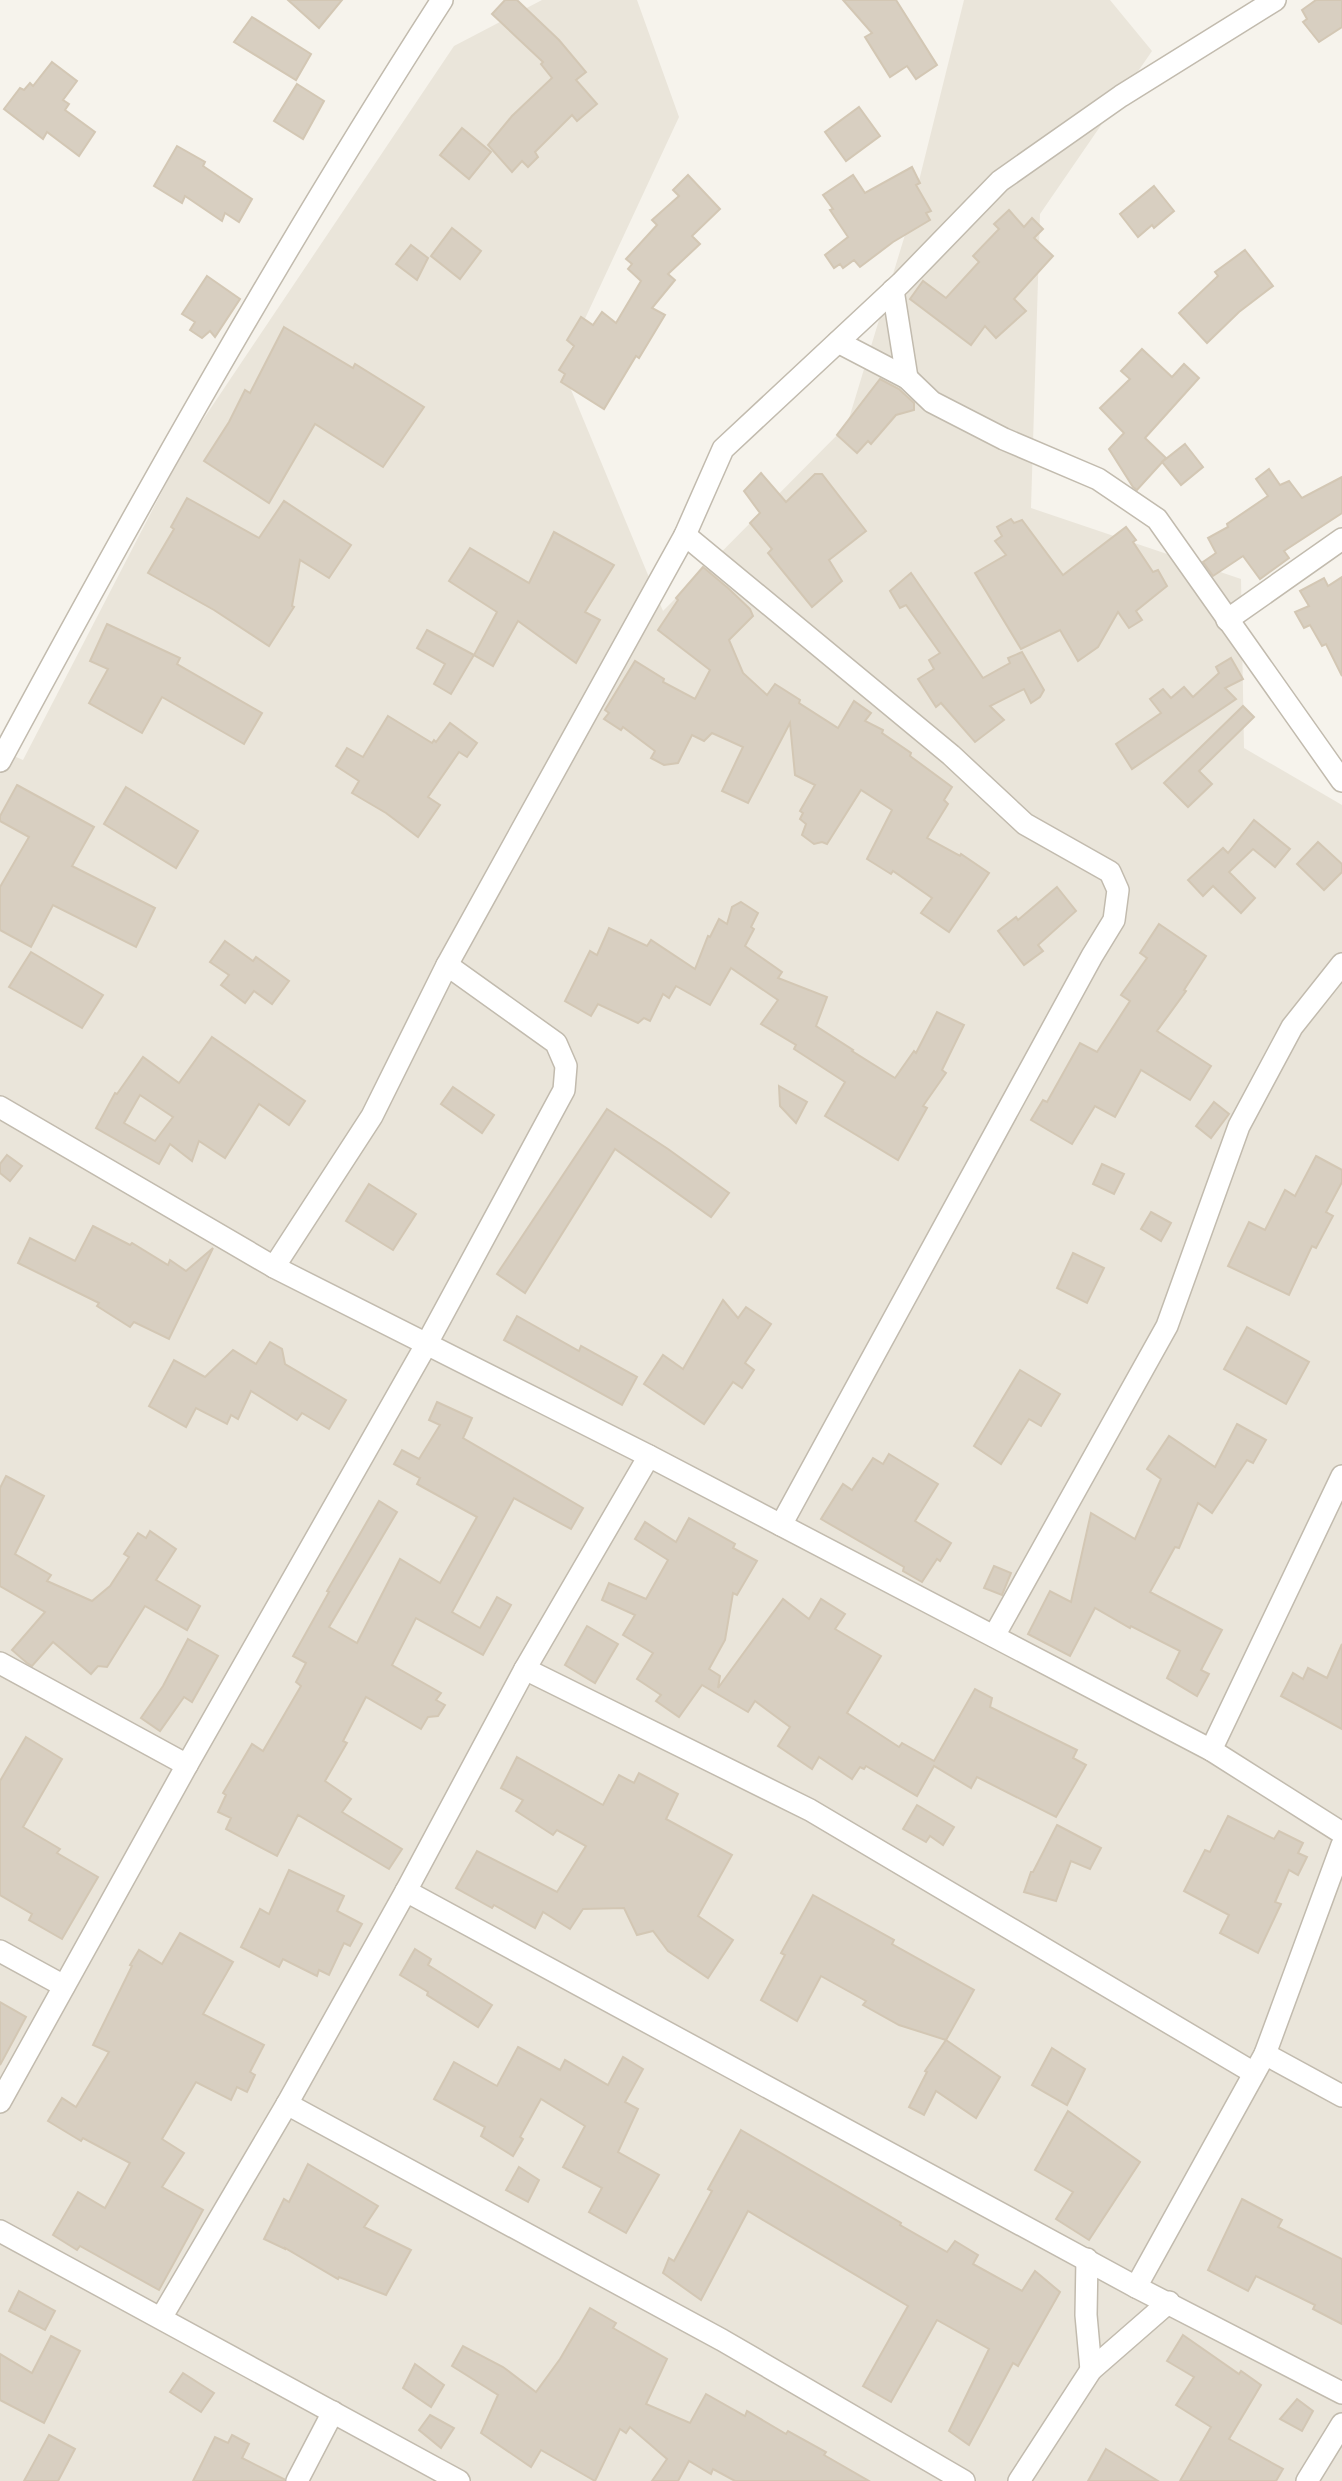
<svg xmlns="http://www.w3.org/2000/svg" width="1342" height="2481" font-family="Helvetica,sans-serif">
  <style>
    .residential { fill: #eae5da }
    .building { fill: #d8cfc1; stroke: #d3c7b4; stroke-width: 2; fill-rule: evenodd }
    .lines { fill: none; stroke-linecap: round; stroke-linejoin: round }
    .street-casing { stroke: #c2bbae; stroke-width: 24 }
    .street { stroke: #fff; stroke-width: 21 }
  </style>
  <rect width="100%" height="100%" fill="#f6f3ec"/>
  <!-- residential -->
  <path class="residential" d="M542,0H637L679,117L562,368L663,611L847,425L908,225L964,0H1110L1152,51L1040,214L1031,508L1241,579L1244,748L1342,805V2481H0V750L23,760L186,445L454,46Z"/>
  <!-- building -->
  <g class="building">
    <path d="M288,0H342L319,28Z"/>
    <path d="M505,0H517L559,40L586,72L576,80L597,104L577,121L572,115L535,152L538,157L528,167L522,161L512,172L488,145L512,116L552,78L541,64L543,62L492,14Z"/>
    <path d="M843,0H896L937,65L916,79L907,66L890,77L865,37L872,33Z"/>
    <path d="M1316,0H1342V27L1319,42L1303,22L1307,19L1302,10Z"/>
    <path d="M252,17L311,54L296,80L234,42Z"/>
    <path d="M52,62L77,81L63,100L69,104L65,110L95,132L79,156L47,132L43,139L4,109L20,88L24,90L30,83L33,86Z"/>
    <path d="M297,84L324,101L303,139L274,121Z"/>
    <path d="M859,107L880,136L846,161L825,132Z"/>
    <path d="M462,128L491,152L469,179L440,155Z"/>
    <path d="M177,146L205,162L203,166L252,199L239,222L225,213L222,221L185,196L182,203L154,186Z"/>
    <path d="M912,167L920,183L916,185L931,211L926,213L930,220L893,242L860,267L854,260L843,268L840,264L834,268L825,255L848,237L830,210L833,209L823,195L853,175L865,193Z"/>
    <path d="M688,175L720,209L692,236L700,244L668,274L675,280L652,308L665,315L639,358L636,356L604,409L561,382L565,374L559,370L574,346L567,340L581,317L593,325L602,312L616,323L641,281L628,269L632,264L626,259L657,225L652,220L679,196L673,190Z"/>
    <path d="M1154,186L1174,211L1154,228L1152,225L1138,237L1120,214Z"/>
    <path d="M1009,210L1024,227L1032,218L1043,229L1034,238L1053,256L1014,299L1026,311L996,338L985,326L971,345L910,299L923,281L946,298L979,262L973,256L999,229L994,224Z"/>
    <path d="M452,228L481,251L460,279L431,256Z"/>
    <path d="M411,245L428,258L417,280L396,264Z"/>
    <path d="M1245,250L1273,286L1239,312L1207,343L1179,313L1218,276L1215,272Z"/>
    <path d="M207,276L240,299L215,337L210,331L202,338L190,330L195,322L182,314Z"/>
    <path d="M284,327L353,368L355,364L424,407L383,467L315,424L269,503L204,461L229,422L245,390L250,393Z"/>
    <path d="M1142,349L1172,377L1184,364L1199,378L1145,438L1166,458L1137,490L1133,487L1109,449L1124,433L1100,408L1130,379L1121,371Z"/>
    <path d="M880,379L899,389L914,403V410L896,415L871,444L868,441L857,453L837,435Z"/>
    <path d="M1185,444L1203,467L1181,485L1162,462Z"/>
    <path d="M1269,469L1280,485L1289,481L1302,498L1342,477V513L1284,551L1289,558L1260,579L1243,556L1213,576L1203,562L1216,553L1208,538L1228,527L1227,524L1268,496L1256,479Z"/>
    <path d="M761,473L786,502L815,474H822L866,531L829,560L842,581L812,607L768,553L772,549L750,523L760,513L744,491Z"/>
    <path d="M187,498L259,538L284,501L351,545L329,578L300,560L292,606L294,607L269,646L214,610L148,573L174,529L171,527Z"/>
    <path d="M1011,519L1014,523L1022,520L1063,575L1126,527L1136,540L1133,542L1153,572L1158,570L1167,586L1136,611L1142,620L1129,628L1118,612L1098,647L1078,661L1060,630L1021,649L975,573L1006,555L995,541L1002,536L997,527Z"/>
    <path d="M554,532L614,565L585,612L600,620L576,663L518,621L493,666L474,655L497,612L449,581L470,548L529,583Z"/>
    <path d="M703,567L728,588L750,609L753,616L729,640L743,673L767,695L775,684L800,700L799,703L838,728L854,701L871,713L865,721L883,730L882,733L911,753L910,756L952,787L944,800L948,804L927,838L960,856L961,854L989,873L949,932L921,913L932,898L893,871L891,874L867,859L892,810L861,790L827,844L822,842L814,844L802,835L806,824L800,819L803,813L800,811L815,785L795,775L790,723L748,803L722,791L743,747L712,733L704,741L692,735L678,763L664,765L651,758L655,751L623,727L621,730L604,719L609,713L605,710L635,661L664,679L663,682L695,699L710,670L658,630L678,600L676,598Z"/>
    <path d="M911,573L983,678L1010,663L1008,658L1022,652L1044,690L1040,697L1031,703L1024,689L990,706L1004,720L975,742L941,703L936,707L918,679L934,669L929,660L940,653L906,605L900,608L890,591Z"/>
    <path d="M1342,577V676L1326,644L1322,646L1310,625L1304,628L1295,612L1309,606L1300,591L1324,578L1328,586Z"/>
    <path d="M107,624L180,658L177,664L262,713L244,744L162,697L142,733L89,703L108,669L90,661Z"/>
    <path d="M427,630L474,655L451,694L434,684L445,664L417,648Z"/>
    <path d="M1231,658L1243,679L1225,688L1236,699L1132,769L1116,744L1161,713L1150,699L1163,689L1171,698L1184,687L1193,697L1219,673L1216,667Z"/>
    <path d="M1243,706L1254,717L1199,771L1212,784L1188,807L1164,783Z"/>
    <path d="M388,716L432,743L434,740L436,742L450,723L477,743L467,757L459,752L428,797L440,805L418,837L386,813L352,793L359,781L336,766L347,748L363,757Z"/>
    <path d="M17,785L94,827L72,866L155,908L136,947L53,905L31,947L0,930V887L29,837L0,821V816Z"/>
    <path d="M126,787L198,831L176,868L104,824Z"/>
    <path d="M1254,820L1290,849L1275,867L1253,849L1229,872L1255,898L1241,913L1213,886L1203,896L1188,880L1223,848L1228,853Z"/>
    <path d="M1318,842L1342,864V872L1324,890L1297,864Z"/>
    <path d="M1057,887L1076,911L1038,945L1043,951L1024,965L998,931L1016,917L1018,920Z"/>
    <path d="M741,902L758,913L751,927L754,929L745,946L782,972L778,978L827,997L816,1026L853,1050L852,1051L895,1078L914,1051L916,1053L937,1012L964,1025L942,1070L946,1073L923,1106L927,1108L898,1160L825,1116L845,1082L794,1049L796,1045L761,1024L778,1000L731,968L710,1005L676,986L669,998L663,994L650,1021L644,1018L638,1023L598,1004L591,1016L565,1001L590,951L597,955L609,928L647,946L651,940L695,969L708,936L710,937L719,919L727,924L732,907Z"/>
    <path d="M1159,924L1206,956L1184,990L1186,991L1157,1031L1211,1066L1190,1100L1141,1070L1115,1117L1095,1106L1072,1144L1031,1120L1043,1100L1047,1102L1080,1043L1097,1052L1130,1001L1121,995L1147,958L1140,953Z"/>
    <path d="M225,941L253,961L256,957L289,981L272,1004L254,991L245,1003L221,985L229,975L210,962Z"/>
    <path d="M31,952L103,995L82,1028L9,987Z"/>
    <path d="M212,1037L305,1101L289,1125L259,1104L225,1158L199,1141L192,1161L170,1144L159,1164L96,1128L115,1093L117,1094L143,1057L179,1083ZM140,1095L173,1117L155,1141L124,1123Z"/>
    <path d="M779,1086L807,1102L796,1123L780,1106Z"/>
    <path d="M453,1087L494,1115L482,1133L441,1104Z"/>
    <path d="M1214,1102L1229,1114L1211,1138L1196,1126Z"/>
    <path d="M607,1109L668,1149L729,1193L711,1217L615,1149L525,1293L497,1274Z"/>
    <path d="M7,1155L22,1166L10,1181L0,1173V1164Z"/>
    <path d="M1316,1156L1342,1170V1182L1326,1212L1333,1216L1316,1248L1312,1246L1289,1295L1228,1266L1249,1222L1265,1230L1285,1190L1295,1196Z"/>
    <path d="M1102,1164L1124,1174L1114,1194L1093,1184Z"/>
    <path d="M369,1184L416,1214L393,1250L346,1221Z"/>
    <path d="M1151,1212L1171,1223L1161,1241L1141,1229Z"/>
    <path d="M93,1226L130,1245L132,1243L168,1265L170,1260L186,1271L213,1248L169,1339L134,1322L130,1327L97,1306L99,1303L18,1263L30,1238L75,1261Z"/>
    <path d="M1073,1253L1104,1268L1087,1303L1057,1288Z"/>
    <path d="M723,1300L738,1318L746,1307L771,1324L745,1363L754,1370L742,1388L733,1382L704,1424L644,1384L663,1355L683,1369Z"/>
    <path d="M517,1316L579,1351L581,1346L637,1377L622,1405L504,1340Z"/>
    <path d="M1247,1327L1309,1362L1286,1404L1224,1369Z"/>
    <path d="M270,1342L282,1349L285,1364L346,1400L329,1429L302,1413L297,1420L251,1391L238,1419L231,1415L227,1424L196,1408L186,1427L149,1406L174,1360L205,1377L233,1350L256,1364Z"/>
    <path d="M1020,1370L1060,1394L1041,1426L1029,1419L1001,1464L974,1446Z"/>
    <path d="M437,1402L472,1418L463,1438L583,1508L571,1529L514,1498L452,1612L480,1628L497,1597L511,1605L483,1655L416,1618L392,1665L441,1693L436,1700L445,1705L438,1716L428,1717L421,1729L366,1697L343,1741L347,1743L325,1781L351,1799L342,1812L402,1849L389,1869L298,1815L277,1856L226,1829L231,1818L218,1812L226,1795L223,1793L252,1744L263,1751L301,1686L296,1682L306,1663L293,1656L329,1592L327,1591L379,1501L397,1512L329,1627L357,1643L400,1559L440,1583L477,1517L417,1484L420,1478L394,1464L402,1450L419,1459L440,1425L429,1420Z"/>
    <path d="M1237,1424L1266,1440L1253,1463L1247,1460L1212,1513L1198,1503L1179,1548L1175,1547L1150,1592L1222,1630L1201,1670L1209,1674L1197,1696L1167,1678L1180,1651L1131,1626L1130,1628L1095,1608L1070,1656L1028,1634L1050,1591L1071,1602L1091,1513L1135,1539L1161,1479L1147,1469L1169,1436L1215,1467Z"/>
    <path d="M889,1454L938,1484L915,1521L951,1543L940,1561L937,1559L922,1582L903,1571L904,1567L821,1519L843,1484L852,1490L873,1458L883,1464Z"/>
    <path d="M6,1476L44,1496L15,1554L51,1575L47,1581L92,1601L110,1586L129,1557L124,1554L138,1533L146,1538L150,1531L176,1549L156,1580L200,1606L187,1630L145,1606L107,1667L98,1666L91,1674L53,1642L32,1666L27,1663L12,1650L45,1612L0,1586V1488Z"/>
    <path d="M689,1518L735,1544L733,1548L757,1561L737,1595L733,1593L725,1640L709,1669L720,1676L718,1688L783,1599L809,1619L821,1599L845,1614L835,1629L881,1656L847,1713L899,1747L902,1743L934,1761L975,1689L992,1698L990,1707L1077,1750L1073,1758L1086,1765L1056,1817L977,1777L971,1788L934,1766L917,1796L866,1766L864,1769L860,1767L852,1779L819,1757L812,1769L778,1746L790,1727L755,1701L748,1712L702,1685L679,1717L656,1701L661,1695L637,1679L653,1653L623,1635L635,1615L602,1600L609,1583L646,1599L668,1560L635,1539L645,1522L676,1542Z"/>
    <path d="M994,1566L1011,1573L1002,1595L984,1588Z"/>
    <path d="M587,1626L618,1644L595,1683L565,1665Z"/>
    <path d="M188,1639L218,1656L192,1702L184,1697L160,1731L141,1718L163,1686Z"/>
    <path d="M1342,1644V1729L1281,1696L1293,1673L1303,1679L1308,1668L1327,1678Z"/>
    <path d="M26,1737L62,1759L23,1827L60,1849L57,1853L98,1877L62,1939L29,1920L32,1914L0,1895V1781Z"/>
    <path d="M517,1757L603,1805L619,1775L634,1783L639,1773L678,1794L666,1819L732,1855L698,1916L733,1940L708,1978L668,1951L653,1931L637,1935L624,1908L583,1909L570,1929L543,1912L535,1928L494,1905L492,1908L456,1888L477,1851L557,1892L586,1846L557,1830L553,1835L516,1811L523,1800L501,1788Z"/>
    <path d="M917,1805L954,1827L943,1845L930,1836L926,1842L903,1829Z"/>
    <path d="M1228,1816L1274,1839L1279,1831L1303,1843L1298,1853L1307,1857L1298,1875L1289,1870L1275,1902L1281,1904L1258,1953L1220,1933L1229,1915L1184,1891L1205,1850L1210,1852Z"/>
    <path d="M1057,1825L1101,1848L1090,1869L1071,1861L1056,1901L1024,1892L1031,1872H1033Z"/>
    <path d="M289,1870L344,1896L337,1911L362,1924L350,1946L344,1943L329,1975L319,1970L317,1976L283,1959L279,1967L241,1947L260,1909L269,1914Z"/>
    <path d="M813,1895L894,1940L892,1944L974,1990L946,2040L899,2025L863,2005L866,2001L821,1976L797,2021L761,2000L785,1955L781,1953Z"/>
    <path d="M180,1933L233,1962L203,2014L264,2045L250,2072L255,2075L247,2092L237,2087L231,2100L196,2082L162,2139L184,2153L162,2187L203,2210L159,2290L80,2246L77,2250L53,2235L78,2192L105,2208L130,2163L83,2138L81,2141L48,2121L62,2098L76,2107L109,2052L93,2045L132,1966L130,1965L139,1950L162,1964Z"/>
    <path d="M415,1949L431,1959L428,1965L492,2005L478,2027L427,1995L428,1992L400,1975Z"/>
    <path d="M0,2002L26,2017L0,2065Z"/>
    <path d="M946,2040L1000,2077L976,2118L936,2091L924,2115L909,2107L927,2072L925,2071Z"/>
    <path d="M518,2047L560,2070L565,2060L608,2085L623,2057L643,2069L625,2102L638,2109L618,2152L659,2175L626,2233L589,2212L602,2188L563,2167L585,2126L541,2099L520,2137L523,2139L513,2156L481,2136L485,2127L434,2099L454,2062L497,2086Z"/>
    <path d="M1052,2048L1085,2069L1067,2105L1032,2085Z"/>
    <path d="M1068,2111L1140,2162L1089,2240L1056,2219L1073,2192L1035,2170Z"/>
    <path d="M741,2130L901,2223L900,2225L947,2252L955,2241L978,2255L973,2264L1022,2291L1035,2271L1060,2292L1018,2366L1013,2363L969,2445L949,2431L989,2349L937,2320L891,2402L863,2386L908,2306L748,2211L701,2300L663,2273L669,2258L674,2261L712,2191L708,2189Z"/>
    <path d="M308,2164L378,2206L364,2227L411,2250L386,2295L339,2277L338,2279L285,2248V2249L264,2239L284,2199L289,2202Z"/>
    <path d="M519,2167L539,2180L528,2202L506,2190Z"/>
    <path d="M1242,2199L1282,2220L1278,2227L1342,2259V2324L1313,2309L1315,2305L1256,2276L1248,2291L1208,2270Z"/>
    <path d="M19,2291L55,2311L45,2330L9,2311Z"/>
    <path d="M590,2308L616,2323L613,2328L667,2359L646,2404L690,2423L706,2394L745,2416L747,2411L786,2434L788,2431L826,2452L824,2455L869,2481H735L713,2469L711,2474L689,2461L678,2481H652L667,2459L630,2427L626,2433L620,2429L595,2481L541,2450L531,2467L481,2433L498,2395L452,2366L463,2346L503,2367L536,2392L560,2359Z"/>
    <path d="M1183,2335L1239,2374L1241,2371L1261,2385L1229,2439L1283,2469L1276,2481H1180L1211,2427L1176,2405L1194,2377L1167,2361Z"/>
    <path d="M51,2336L80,2351L44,2423L0,2400V2354L32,2373Z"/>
    <path d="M415,2364L444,2385L431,2407L403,2388Z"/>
    <path d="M183,2373L214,2393L201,2412L170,2392Z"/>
    <path d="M1297,2399L1313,2411L1302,2431L1280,2419Z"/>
    <path d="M430,2415L454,2428L441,2448L419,2430Z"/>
    <path d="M49,2435L75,2449L58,2481H24Z"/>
    <path d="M232,2435L249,2444L242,2458L284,2479V2481H193L215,2437L228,2443Z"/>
    <path d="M1106,2449L1158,2481H1088Z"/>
  </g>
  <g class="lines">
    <!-- street casing -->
    <g class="street-casing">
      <g id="street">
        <path d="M893,290L907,378"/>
        <path d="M838,342L907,378L932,402L1004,439L1098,479L1157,519L1342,781"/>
        <path d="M685,535L951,755L1025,824L1110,872L1118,890L1114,920L1092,956L781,1525"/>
        <path d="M1227,620L1342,539"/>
        <path d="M0,761C139,503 283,247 442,0"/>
        <path d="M0,1107L274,1267L372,1116L447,965L685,535L723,449L901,283L1000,181L1121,96L1275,0"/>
        <path d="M274,1267L649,1456L1211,1750L1342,1833"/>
        <path d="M994,1636L1167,1326L1239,1126L1292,1027L1342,964"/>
        <path d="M0,1663L187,1765"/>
        <path d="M525,1669L810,1810L1254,2073"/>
        <path d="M1211,1750L1342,1476"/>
        <path d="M406,1891L1136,2287L1342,2393"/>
        <path d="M0,1951L64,1986"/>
        <path d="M1265,2054L1342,2096"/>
        <path d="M0,2102L187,1765L426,1345L564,1090L566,1066L556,1043L447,965"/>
        <path d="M287,2104L722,2340L964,2481"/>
        <path d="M0,2231L459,2481"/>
        <path d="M1087,2259L1086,2315L1091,2370"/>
        <path d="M1136,2287L1265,2054L1342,1845"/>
        <path d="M161,2318L287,2104L406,1891L525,1669L649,1456"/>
        <path d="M297,2481L333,2412"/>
        <path d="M1019,2481L1091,2370L1169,2302"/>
        <path d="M1307,2481L1342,2424"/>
      </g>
    </g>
    <!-- street -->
    <use href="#street" class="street"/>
  </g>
</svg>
